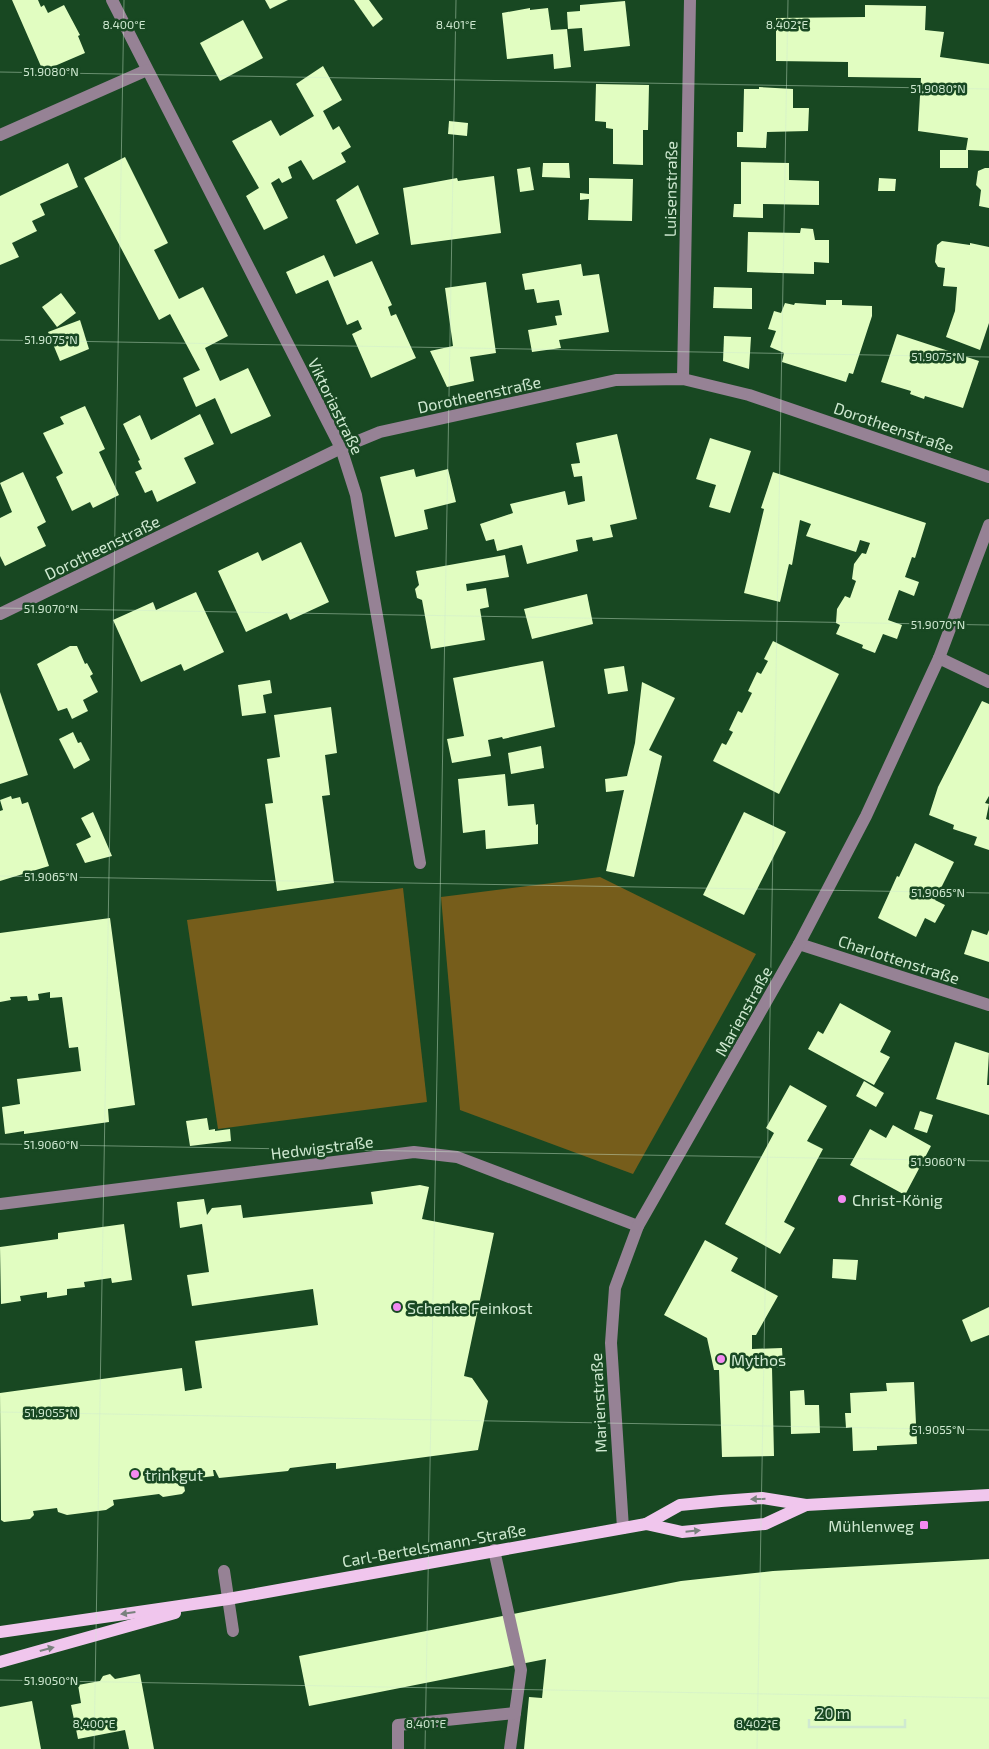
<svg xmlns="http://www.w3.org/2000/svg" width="989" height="1749" font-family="'Exo 2',sans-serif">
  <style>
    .green { fill: #765d1b }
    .building { fill: #e1fdc1 }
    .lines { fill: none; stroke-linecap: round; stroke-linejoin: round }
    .minor { stroke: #968295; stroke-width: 12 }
    .major { stroke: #f0c6ed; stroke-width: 12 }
    .oneway { fill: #79817d }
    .ticks { fill: none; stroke: #cfe9d1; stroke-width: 1; stroke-opacity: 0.45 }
    .poi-dot { fill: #f38af1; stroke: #184822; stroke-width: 2 }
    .labels { text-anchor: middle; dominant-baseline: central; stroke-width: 5; stroke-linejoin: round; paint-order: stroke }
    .street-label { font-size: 16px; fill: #cfe9d1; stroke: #184822 }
    .poi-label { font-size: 16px; fill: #cfe9d1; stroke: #184822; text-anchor: start }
    .ticks-label { font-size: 12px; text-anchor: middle; fill: #cfe9d1; stroke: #184822; stroke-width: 5; stroke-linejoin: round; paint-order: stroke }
  </style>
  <rect width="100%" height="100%" fill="#184822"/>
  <!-- green -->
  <g class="green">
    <path d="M600,877L756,954L633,1174L460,1110L441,897Z"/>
    <path d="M403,888L427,1102L218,1129L187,920Z"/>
  </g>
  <!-- building -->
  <g class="building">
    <path d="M12,0H38L41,7L44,5L48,13L64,5L80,35L78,36L85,53L43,71Z"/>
    <path d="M265,0H288L270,9Z"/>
    <path d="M354,0H369L383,19L373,27Z"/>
    <path d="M625,1L630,46L584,51L582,28L568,29L567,12L580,11V5Z"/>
    <path d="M865,5L926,6L925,30L944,32L940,57L989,64V151L968,150V168H940V150H966L968,138L918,131L921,78L848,77V62L776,61V18L865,17Z"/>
    <path d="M530,8V10L548,8L551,30L567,29L571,67L554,69L553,54L507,59L502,13Z"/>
    <path d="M243,20L263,58L220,81L200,43Z"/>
    <path d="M323,66L342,100L323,111L333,130L339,126L351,147L341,153L346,162L313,180L301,160L288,167L292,178L282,183L279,178L271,183L288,218L264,230L246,196L259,188L232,141L271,120L280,136L314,116L296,84Z"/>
    <path d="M596,84L649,85L648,130H643V165L613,164V129L606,128V122L595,121Z"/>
    <path d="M759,87L793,89V108H809L808,131L767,132L766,148L737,147V132H743L744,89H759Z"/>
    <path d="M449,121L468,123L467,136L448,134Z"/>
    <path d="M125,157L168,243L154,250L179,299L203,287L228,336L205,348L220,381L248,368L271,416L231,434L215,398L196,407L183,378L200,370L170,314L159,320L84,178Z"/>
    <path d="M741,162L789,163V180L819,181V205L763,204V218L733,217L734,204H741Z"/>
    <path d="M68,163L78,187L40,204L45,215L32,221L37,231L12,243L19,257L0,265V196Z"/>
    <path d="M543,163H569L570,178L542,177Z"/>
    <path d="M530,167L534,190L520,192L517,169Z"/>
    <path d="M985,168H989V208L979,206L981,190L976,185L978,171Z"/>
    <path d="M494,176L501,233L411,245L403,188L457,178L458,181Z"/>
    <path d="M589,178L633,179L632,221L588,220L589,199L580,200V193L589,194Z"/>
    <path d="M879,178L896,179L895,191H878Z"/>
    <path d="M358,185L379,234L356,244L336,200Z"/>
    <path d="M801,228L813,229L815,240H829V263L814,262V274L747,272L748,232L800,233Z"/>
    <path d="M942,241L970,245V243L989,247V323L980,350L946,337L955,311L957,287L943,286L945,268L938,267L935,262L937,245Z"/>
    <path d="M324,255L334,277L372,261L392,305L388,307L391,316L396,314L416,358L371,378L352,334L362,329L358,320L347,325L328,280L296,294L286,272Z"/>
    <path d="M581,264L583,276L599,274L609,332L559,340L561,348L532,352L528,330L557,325L555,316L562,315L559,300L537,303L534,289L525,290L522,274Z"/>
    <path d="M486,282L496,353L470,357L474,381L447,387L430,351L453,346L445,288Z"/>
    <path d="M714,287L752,288V309L713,308Z"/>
    <path d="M61,293L76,313L57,327L42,307Z"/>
    <path d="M826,300H842V305L872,306V316L853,374L849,373L846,382L782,362L784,353L770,347L776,331L768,329L774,311L781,313L785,303L794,305L795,303L826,305Z"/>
    <path d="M80,320L89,349L60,361L48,332Z"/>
    <path d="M897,334L979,361L963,408L925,396L924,399L910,394L911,391L881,382Z"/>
    <path d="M724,336L751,337L749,369L723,361Z"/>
    <path d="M85,406L105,449L99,452L119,495L93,508L90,502L72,511L56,477L63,473L43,433L64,424L60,417Z"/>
    <path d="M200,414L214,444L184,458L196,483L157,502L152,490L145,493L135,472L142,469L138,461L140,460L123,424L140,415L151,440Z"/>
    <path d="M617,434L637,519L610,525L613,537L593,541L592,537L576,540L578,551L527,564L522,545L497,551L494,539L486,541L480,524L513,513L510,504L565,491L568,505L585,501L582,476L574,477L571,464L580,463L576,443Z"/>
    <path d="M710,438L751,451L730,513L709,507L716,485L696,479Z"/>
    <path d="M414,469L416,477L448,469L456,502L424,510L428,529L395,537L380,477Z"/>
    <path d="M23,472L46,522L37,527L46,546L5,566L0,556V518L12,512L0,483Z"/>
    <path d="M773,472L926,523L915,558L912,557L905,577L919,582L914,596L899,590L888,620L902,625L897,639L883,634L875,653L862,648L863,645L836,634L840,625L836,623L837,609L845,596L850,598L856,581L852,579L854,564L862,553L866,554L870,543L860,540L856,552L806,536L811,524L800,520L792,565L789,564L780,602L744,593L764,509L761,508Z"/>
    <path d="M301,542L329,602L290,620L287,613L246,632L218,571L258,552L262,561Z"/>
    <path d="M505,555L509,577L466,584L467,591L486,588L489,607L480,609L485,640L431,649L422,600L417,598L415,589L419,585L416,571Z"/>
    <path d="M196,592L224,652L184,671L181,664L141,682L113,620L153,602L156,610Z"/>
    <path d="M587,594L593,624L532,639L524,609Z"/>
    <path d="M773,641L839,674L779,794L713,761L722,743L726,745L733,732L729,730L738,711L742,713L752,693L748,691L757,672L761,674L768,661L764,659Z"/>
    <path d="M70,646H77L85,664L87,663L93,674L90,676L98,692L83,700L88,711L72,719L67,708L58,711L37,664Z"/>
    <path d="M543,661L555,727L503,739L502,737L488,740L491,756L452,763L447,739L464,736L453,678Z"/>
    <path d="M624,666L628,691L608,694L604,669Z"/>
    <path d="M270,680L272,693L263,695L266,713L242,716L238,685Z"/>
    <path d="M642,682L675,698L649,750L662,756L634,877L606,871L624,790L606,792L605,779L627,776L635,743Z"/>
    <path d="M0,692L28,775L0,784Z"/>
    <path d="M982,701L989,704V796L985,803L989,804L986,819L989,820V850L974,845L977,837L953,829L954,825L929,815L938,787Z"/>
    <path d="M331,707L337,753L325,755L330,795L322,796L334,883L277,891L265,804L273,803L267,759L280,757L274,715Z"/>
    <path d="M73,732L78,743L81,742L90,760L74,769L59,739Z"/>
    <path d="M541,746L544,768L511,774L508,753Z"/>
    <path d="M505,774L508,806L534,804L536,825L538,824V844L486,849L485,830L463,833L458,779Z"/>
    <path d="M11,796L12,799L20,797L22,804L28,802L49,866L0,881V811L3,810L0,800Z"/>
    <path d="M93,812L112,856L85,863L76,844L91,837L81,818Z"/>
    <path d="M744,812L786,832L744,915L703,895Z"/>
    <path d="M915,843L954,862L935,900L945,905L935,923L925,918L916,937L878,918L897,876L899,877Z"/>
    <path d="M110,918L135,1105L108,1109L109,1122L24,1134V1131L5,1134L2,1107L20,1104L17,1079L81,1071L78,1047L69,1048L62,997L50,998V992L38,994L39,1000L28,1001L27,996L10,997L11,1000L0,1002V933Z"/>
    <path d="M972,930L987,935L989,930V962L964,954Z"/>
    <path d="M840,1003L891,1031L880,1052L890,1057L874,1085L808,1049L818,1031L823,1034Z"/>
    <path d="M955,1042L989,1053L987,1085H989V1115L936,1099Z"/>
    <path d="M864,1081L884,1093L876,1107L856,1096Z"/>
    <path d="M790,1085L827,1106L807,1141L823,1149L784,1222L795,1228L780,1254L725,1224L774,1133L766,1128Z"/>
    <path d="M920,1111L933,1115L927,1133L914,1129Z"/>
    <path d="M207,1118L209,1130L215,1129V1131L230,1129L231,1141L190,1146L186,1121Z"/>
    <path d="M893,1125L931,1146L905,1195L850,1165L870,1129L886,1138Z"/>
    <path d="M420,1185L429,1187L422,1219L494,1233L464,1376L472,1378L488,1401L478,1450L336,1469V1463H331L290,1468L288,1471L219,1478L215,1470H213L214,1476L183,1480L185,1491L182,1494L163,1497L159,1494L113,1500L114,1505L106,1510L67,1515L58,1512L57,1508L33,1511L34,1515L30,1519L4,1522L1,1520L0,1393L182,1368L185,1391L202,1388L195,1341L318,1325L313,1289L192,1306L187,1275L209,1272L202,1224L180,1228L177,1202L204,1199L207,1215L212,1208L241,1205L243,1218L373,1204L371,1192Z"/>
    <path d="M124,1224L132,1280L112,1283L111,1278L84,1282L85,1287L67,1289V1295L47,1298V1292L20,1296L21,1301L1,1304L0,1247L58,1239V1233Z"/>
    <path d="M705,1240L738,1258L731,1271L778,1296L756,1335H752V1349L782,1348L783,1367L772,1368L774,1456L722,1457L719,1370H714L707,1338L664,1315Z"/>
    <path d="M833,1259L858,1260L856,1280L832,1278Z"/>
    <path d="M989,1307V1335L971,1342L962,1320Z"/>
    <path d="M914,1382L917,1444L877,1446V1450L853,1451L852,1427L846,1428L845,1413H851L850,1393L887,1391L886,1383Z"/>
    <path d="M804,1390L805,1405H819L820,1433L791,1434L790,1391Z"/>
    <path d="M989,1559V1749H524L529,1697L542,1698L546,1659L309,1706L299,1656L681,1581L773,1571Z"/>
    <path d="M110,1674L115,1679L140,1674L154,1749H129L125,1730L78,1739L71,1705L81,1703L78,1685L100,1681L103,1676Z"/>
    <path d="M32,1701L41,1749H0V1707Z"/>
  </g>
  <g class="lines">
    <!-- minor -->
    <g class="minor">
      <path d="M112,0L341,448L356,495L420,863"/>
      <path d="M0,135L147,70"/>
      <path d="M683,379L690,0"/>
      <path d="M0,614L341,448L380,432L616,380L683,379L749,395L989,477"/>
      <path d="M939,658L989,682"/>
      <path d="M799,944L989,1005"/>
      <path d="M0,1204L414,1152L457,1157L638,1226"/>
      <path d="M623,1528L611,1343L615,1288L638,1226L799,944L866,816L939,658L989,525"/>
      <path d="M494,1550L521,1670L510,1749"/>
      <path d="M224,1571L233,1631"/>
      <path d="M398,1749V1725L515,1713"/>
    </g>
    <!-- major -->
    <g class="major">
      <path d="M646,1524L680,1505L721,1501L762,1498L806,1505L989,1495"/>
      <path d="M0,1632L228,1599L646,1524L682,1532L765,1524L806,1505"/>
      <path d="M0,1662L175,1613"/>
    </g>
  </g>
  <!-- one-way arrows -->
  <defs><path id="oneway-solid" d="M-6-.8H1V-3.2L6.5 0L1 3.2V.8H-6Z" transform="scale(1.25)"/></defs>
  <g class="oneway">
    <use href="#oneway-solid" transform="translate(758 1499) rotate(179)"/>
    <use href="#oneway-solid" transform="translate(693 1531) rotate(-6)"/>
    <use href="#oneway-solid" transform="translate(128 1613) rotate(172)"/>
    <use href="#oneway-solid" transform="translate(47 1649) rotate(-15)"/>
  </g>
  <!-- ticks -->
  <path class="ticks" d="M0,72L989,89M0,340L989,357M0,608L989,625M0,876L989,893M0,1144L989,1161M0,1412L989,1430M0,1680L989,1698M94,1749L124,0M425,1749L456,0M757,1749L788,0"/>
  <!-- markers -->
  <g class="poi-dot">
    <circle cx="842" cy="1199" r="5"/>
    <circle cx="397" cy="1307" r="5"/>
    <circle cx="721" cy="1359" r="5"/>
    <circle cx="135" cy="1474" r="5"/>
    <rect x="919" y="1520" width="10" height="10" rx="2.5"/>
  </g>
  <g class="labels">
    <!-- street labels -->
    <g class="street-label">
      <text transform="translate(670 189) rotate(-89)">Luisenstraße</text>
      <text transform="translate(479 394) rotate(-12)">Dorotheenstraße</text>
      <text transform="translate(336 406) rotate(64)">Viktoriastraße</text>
      <text transform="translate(894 427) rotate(19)">Dorotheenstraße</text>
      <text transform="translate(102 547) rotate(-26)">Dorotheenstraße</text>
      <text transform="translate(899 959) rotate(18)">Charlottenstraße</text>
      <text transform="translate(743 1011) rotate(-61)">Marienstraße</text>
      <text transform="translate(322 1147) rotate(-7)">Hedwigstraße</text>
      <text transform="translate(598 1403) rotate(-93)">Marienstraße</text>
      <text transform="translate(434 1545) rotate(-10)">Carl-Bertelsmann-Straße</text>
    </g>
    <!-- poi labels -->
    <g class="poi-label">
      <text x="852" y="1199">Christ-König</text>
      <text x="407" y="1307">Schenke Feinkost</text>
      <text x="731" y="1359">Mythos</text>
      <text x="145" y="1474">trinkgut</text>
      <text x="914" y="1525" text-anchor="end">Mühlenweg</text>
    </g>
  </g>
  <g class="ticks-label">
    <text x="124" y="29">8.400°E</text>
    <text x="456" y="29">8.401°E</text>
    <text x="787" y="29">8.402°E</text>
    <text x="51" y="76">51.9080°N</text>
    <text x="938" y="93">51.9080°N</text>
    <text x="51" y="344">51.9075°N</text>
    <text x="938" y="361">51.9075°N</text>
    <text x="51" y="613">51.9070°N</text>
    <text x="938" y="629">51.9070°N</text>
    <text x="51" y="881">51.9065°N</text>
    <text x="938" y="897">51.9065°N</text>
    <text x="51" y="1149">51.9060°N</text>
    <text x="938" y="1166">51.9060°N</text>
    <text x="51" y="1417">51.9055°N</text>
    <text x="938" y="1434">51.9055°N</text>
    <text x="51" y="1685">51.9050°N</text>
    <text x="94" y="1728">8.400°E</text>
    <text x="426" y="1728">8.401°E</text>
    <text x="757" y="1728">8.402°E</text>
  </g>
  <!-- scale -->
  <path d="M809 1719v8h96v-8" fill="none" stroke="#cfe9d1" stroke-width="2.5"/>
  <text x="816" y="1719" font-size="15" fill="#cfe9d1" stroke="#184822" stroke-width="4" paint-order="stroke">20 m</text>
</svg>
